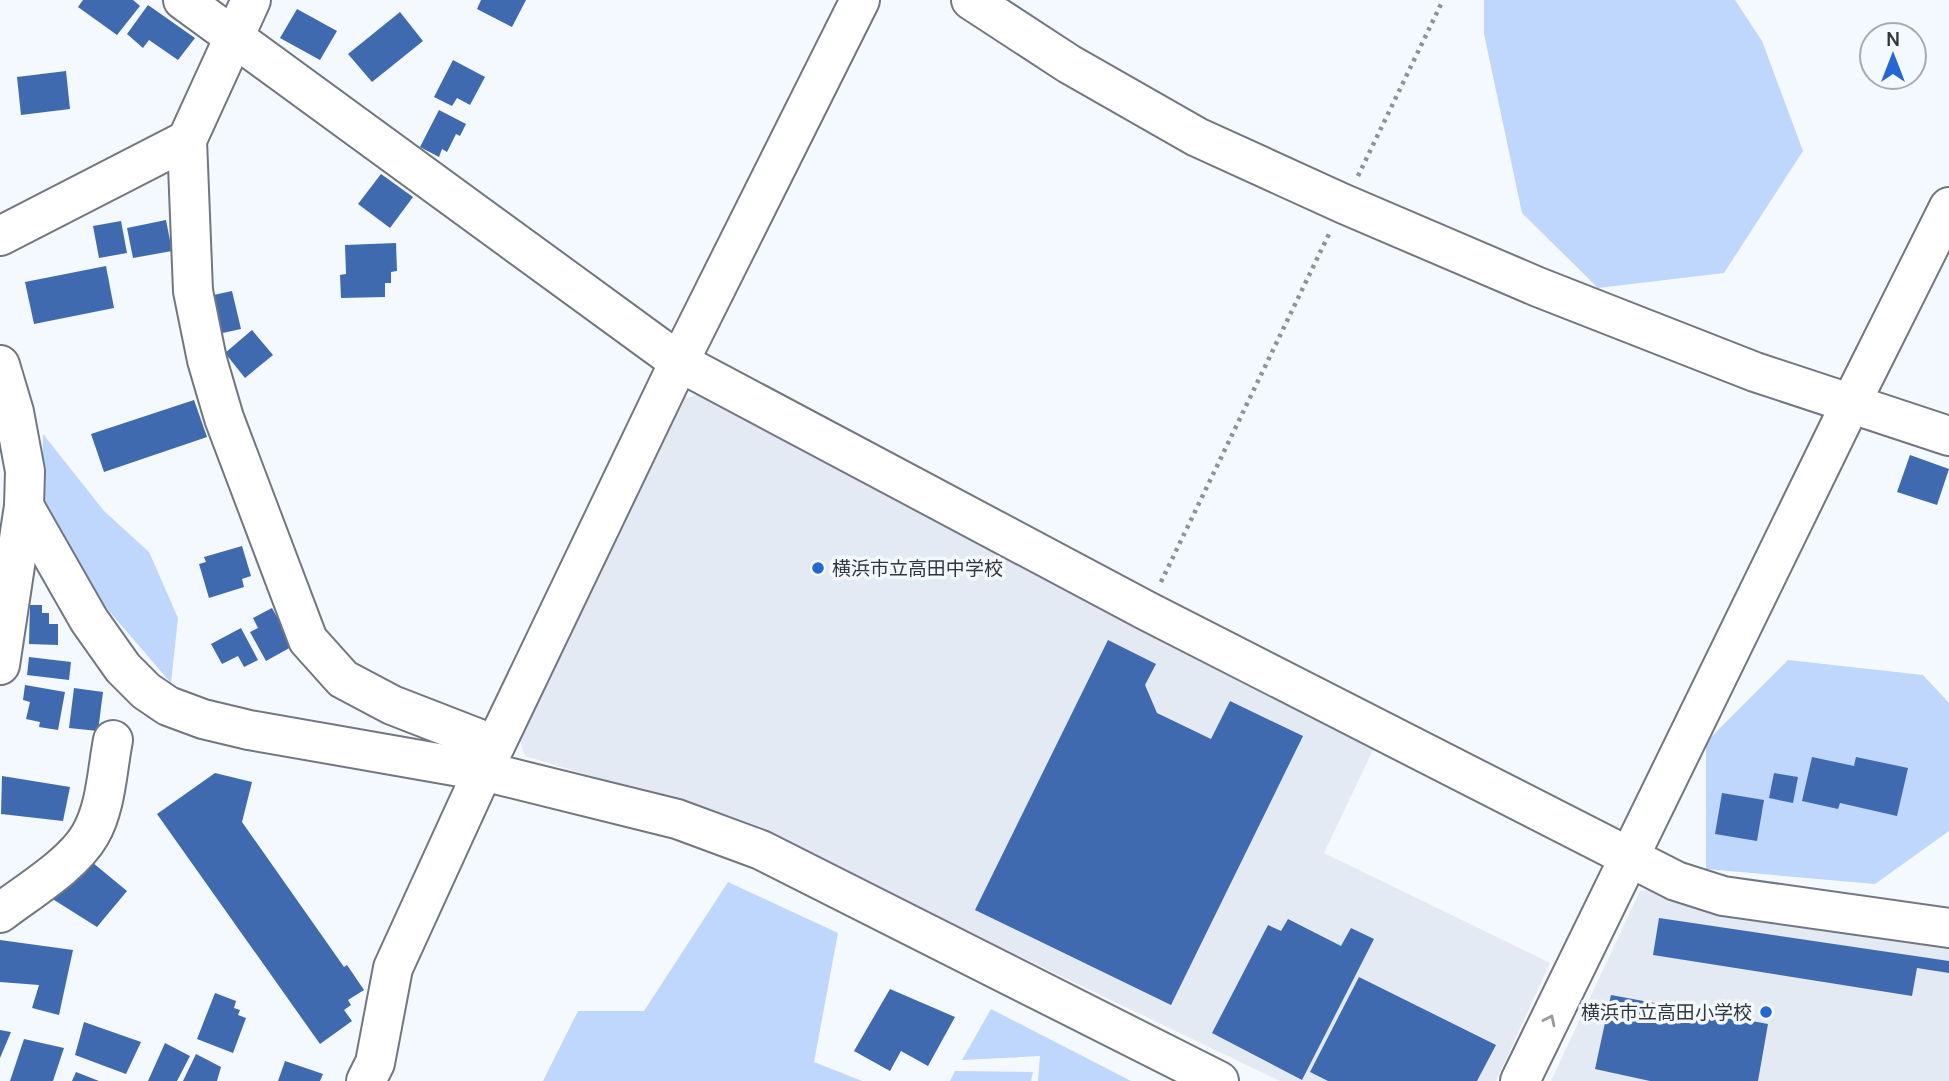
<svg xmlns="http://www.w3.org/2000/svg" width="1949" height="1081" font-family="Manrope,'Noto Sans JP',sans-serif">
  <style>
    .built { fill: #e3eaf4 }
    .green { fill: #bfd7fc }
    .building { fill: #3f6aaf }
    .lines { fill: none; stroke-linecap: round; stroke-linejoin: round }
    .minor-casing { stroke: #717781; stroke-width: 42 }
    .path { stroke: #8e9197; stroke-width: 4.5; stroke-dasharray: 3.5 5; stroke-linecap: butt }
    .minor { stroke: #fff; stroke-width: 38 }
    .oneway { stroke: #999a9c }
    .poi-dot { fill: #2267d3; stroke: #f4f8ff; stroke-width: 2.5 }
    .labels { text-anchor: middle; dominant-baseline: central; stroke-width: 7; stroke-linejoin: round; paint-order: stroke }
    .poi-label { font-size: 19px; fill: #33363a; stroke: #f4f8ff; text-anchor: start }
  </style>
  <rect width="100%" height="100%" fill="#f4f8ff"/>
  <!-- built -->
  <g class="built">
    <path d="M706,392L1374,748L1324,853L1550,963L1496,1081H1280L798,850L675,801L525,756L518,736L683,399Z"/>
    <path d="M1653,889L1949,943V1081H1551L1640,891Z"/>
  </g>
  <!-- green -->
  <g class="green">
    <path d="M1484,0H1735L1762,41L1803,151L1724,273L1598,288L1522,213L1484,34Z"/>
    <path d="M43,434L104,511L149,552L178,618L171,683L41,532Z"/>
    <path d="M1788,660L1923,675L1949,703V831L1875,884L1706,869V742Z"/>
    <path d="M728,882L838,933L814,1062L862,1081H543L578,1011H644Z"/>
    <path d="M991,1009L1131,1081H1038L1040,1056L962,1060Z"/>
    <path d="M955,1071L1033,1072L1031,1081H950Z"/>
  </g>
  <!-- building -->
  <g class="building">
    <path d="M83,0H133L140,6L117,35L78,7Z"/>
    <path d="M481,0H526L512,27L477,9Z"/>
    <path d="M148,5L195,38L178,60L149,40L143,48L127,34Z"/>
    <path d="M297,9L337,31L320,60L280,38Z"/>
    <path d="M400,12L423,41L372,82L348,54Z"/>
    <path d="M453,60L485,77L470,105L457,98L452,106L434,97Z"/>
    <path d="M66,71L70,109L21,115L17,77Z"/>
    <path d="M439,110L466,124L460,136L456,134L447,152L442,149L439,157L420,147Z"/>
    <path d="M381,174L413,197L390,228L358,204Z"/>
    <path d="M166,220L172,251L133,258L127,228Z"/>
    <path d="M121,221L127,253L99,258L93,226Z"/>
    <path d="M396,243L397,271L391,272V283H385V297L341,298L340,275L346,274L345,245Z"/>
    <path d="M106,266L114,308L34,324L25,282Z"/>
    <path d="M232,291L241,329L218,334L209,296Z"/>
    <path d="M252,330L273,355L245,378L225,353Z"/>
    <path d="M194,400L207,437L104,472L91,434Z"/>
    <path d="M1910,455L1949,469L1937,505L1897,492Z"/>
    <path d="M242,546L251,576L242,579L244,587L209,598L199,564L206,562L204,557Z"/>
    <path d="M30,605H42V613H49V624H58V645L29,644Z"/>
    <path d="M272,608L293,646L266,661L250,632L258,628L253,618Z"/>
    <path d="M241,628L258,660L244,667L238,656L222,664L211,644Z"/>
    <path d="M1108,640L1156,664L1145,685L1157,713L1211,739L1230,701L1303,736L1171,1005L975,910Z"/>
    <path d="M29,657L71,662L69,680L27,675Z"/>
    <path d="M25,685L65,692L58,730L39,727L40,722L26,719L30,702L23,700Z"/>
    <path d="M74,688L103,692L98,731L69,728Z"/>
    <path d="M1812,757L1854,766L1856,757L1908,768L1897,816L1840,803L1838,809L1802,801Z"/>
    <path d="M215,773L252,782L242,822L344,967L347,965L364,990L348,1000L351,1005L344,1010L352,1021L320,1044L157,814Z"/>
    <path d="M1774,773L1798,777L1793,803L1769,798Z"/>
    <path d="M2,776L70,787L63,821L1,814Z"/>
    <path d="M1722,793L1764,800L1757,841L1715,834Z"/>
    <path d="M87,858L127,891L97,927L51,898Z"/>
    <path d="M1659,918L1949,961V973L1917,968L1912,996L1653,955Z"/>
    <path d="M1288,919L1341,946L1351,928L1374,939L1302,1080L1212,1033L1268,925L1281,931Z"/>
    <path d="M0,940L73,950L59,1015L32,1008L39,985L0,982Z"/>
    <path d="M1359,977L1496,1045L1477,1081H1328L1310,1072Z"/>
    <path d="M890,989L955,1017L928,1066L901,1051L890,1071L854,1051Z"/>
    <path d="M215,993L236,1001L234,1008L240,1010L238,1015L246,1018L233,1053L197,1039Z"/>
    <path d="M1611,995L1768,1024L1758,1081H1650L1595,1069Z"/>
    <path d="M84,1022L141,1042L126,1074L75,1055Z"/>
    <path d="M0,1030L11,1032L0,1058Z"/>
    <path d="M24,1039L64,1048L53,1081H10Z"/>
    <path d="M165,1043L190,1056L177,1081H148Z"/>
    <path d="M196,1054L221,1067L217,1081H183Z"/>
    <path d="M285,1061L323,1074L320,1081H278Z"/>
    <path d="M76,1072L99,1081H72Z"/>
  </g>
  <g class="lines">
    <!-- minor casing -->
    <g class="minor-casing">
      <g id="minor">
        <path d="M183,0L679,362L1147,611L1676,881L1723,896L1949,928"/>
        <path d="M251,0L187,140L193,291L207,360L224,418L308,640L343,679L392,705L495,745"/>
        <path d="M971,0L1069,64L1197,137L1344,204L1538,287L1755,372L1949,436"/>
        <path d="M0,236L187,140"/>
        <path d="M0,365L14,412L25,471L24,506L0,665"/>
        <path d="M24,506L89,620L123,668L146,691L168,706L203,719L249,730L483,771L677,819L761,850L1219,1081"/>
        <path d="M0,913C27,892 73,865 90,835C106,808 107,771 113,740"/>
        <path d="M366,1081L375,1063L393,968L483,771L679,362L860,0"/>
        <path d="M1520,1081L1850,405L1949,207"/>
      </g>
    </g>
    <!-- path -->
    <g class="path">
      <path d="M1358,176L1443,0"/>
      <path d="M1161,582L1329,234"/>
    </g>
    <!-- minor -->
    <use href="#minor" class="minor"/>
  </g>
  <!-- one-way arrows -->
  <defs><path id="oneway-chevron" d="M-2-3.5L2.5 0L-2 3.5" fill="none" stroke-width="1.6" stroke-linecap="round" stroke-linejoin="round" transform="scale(1.75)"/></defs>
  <use class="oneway" href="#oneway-chevron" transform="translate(1550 1020) rotate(-64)"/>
  <!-- markers -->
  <g class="poi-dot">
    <circle cx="818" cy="568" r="7"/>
    <circle cx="1766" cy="1012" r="7"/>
  </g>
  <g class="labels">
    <!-- poi labels -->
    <g class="poi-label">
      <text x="832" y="568">横浜市立高田中学校</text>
      <text x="1752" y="1012" text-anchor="end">横浜市立高田小学校</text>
    </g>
  </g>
  <!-- north arrow -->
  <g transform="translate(1893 56)"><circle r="33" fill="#f4f8ff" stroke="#a7aab0" stroke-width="2"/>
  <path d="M0-5L12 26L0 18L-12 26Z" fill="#2267d3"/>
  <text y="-10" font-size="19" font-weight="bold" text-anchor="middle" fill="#33363a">N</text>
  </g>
</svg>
